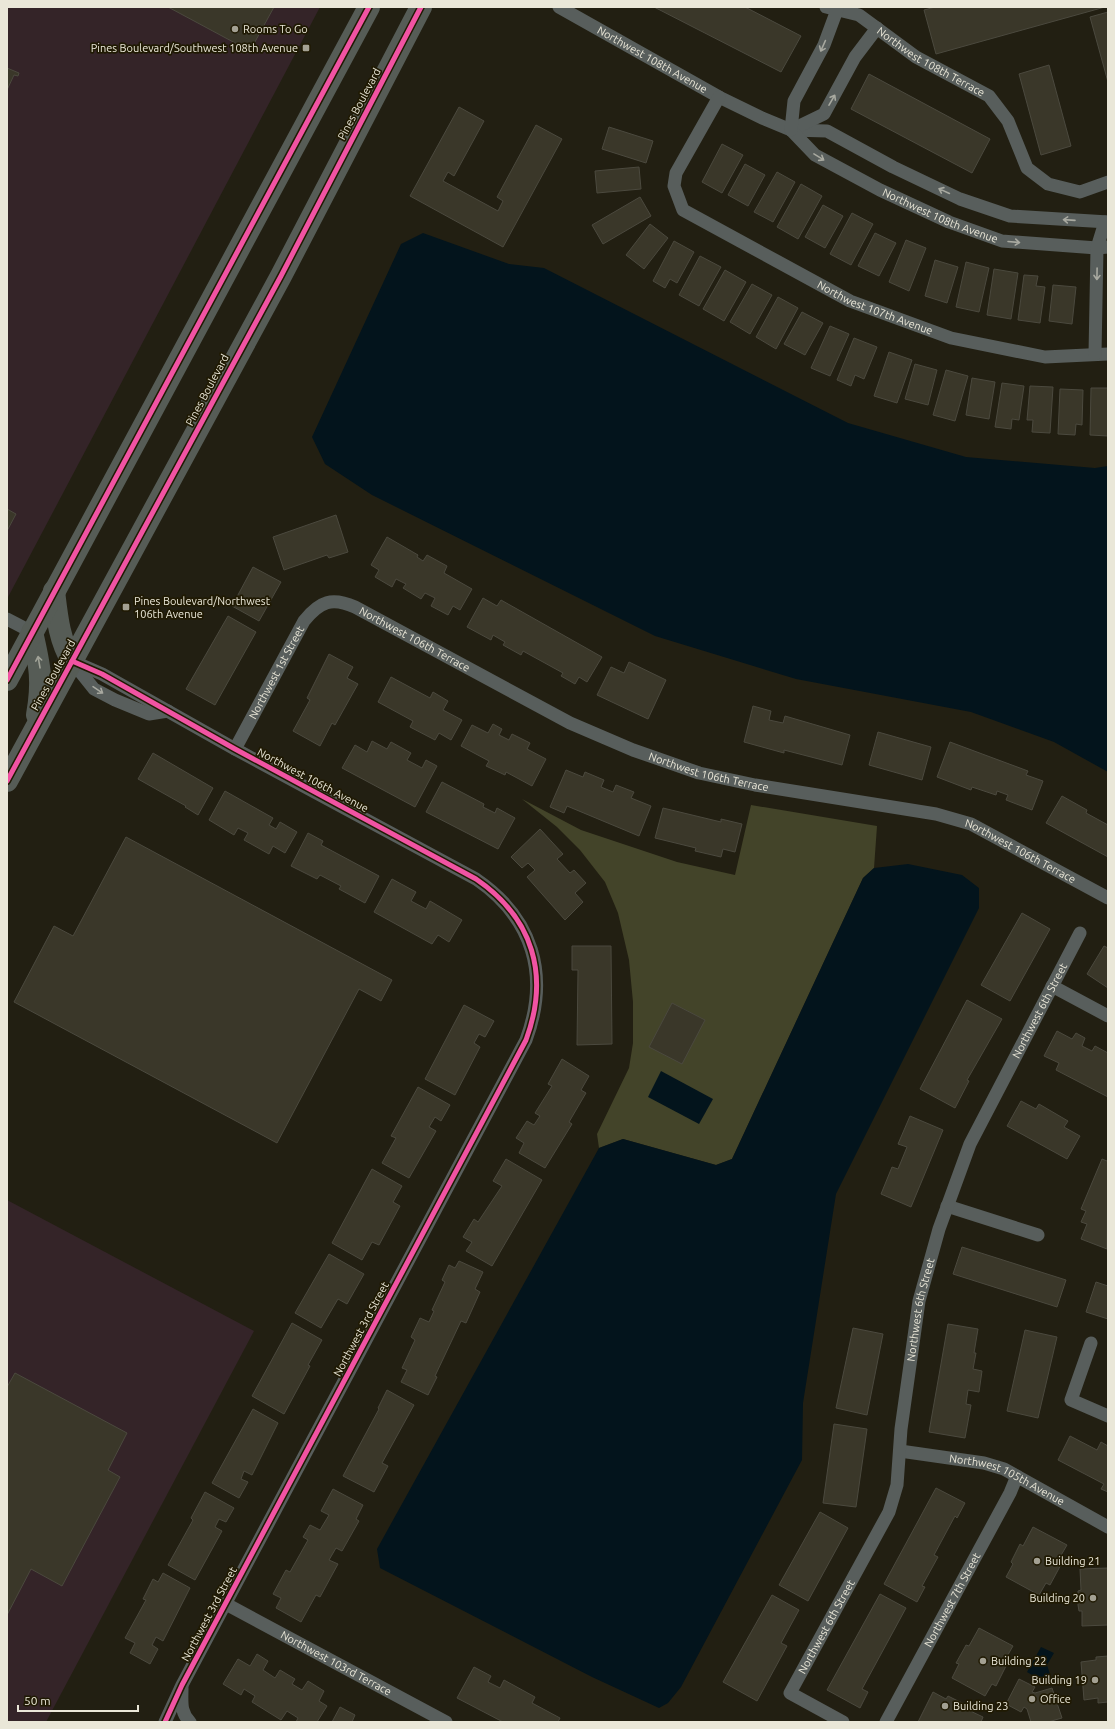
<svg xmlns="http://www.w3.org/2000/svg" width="1115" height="1729" font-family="Ubuntu,sans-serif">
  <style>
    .commercial { fill: #342428 }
    .green { fill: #434429 }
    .water { fill: #03141c }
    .building { fill: #3a3729; stroke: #4b493e }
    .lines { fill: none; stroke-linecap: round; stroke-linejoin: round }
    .minor { stroke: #585e5c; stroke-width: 13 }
    .trunk { stroke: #565c56; stroke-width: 22 }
    .cycleway-casing { stroke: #201a03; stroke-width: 8 }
    .cycleway { stroke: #f153a3; stroke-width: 5 }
    .oneway { stroke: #a8a9a0 }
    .oneway2 { stroke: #a0a297 }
    .poi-dot { fill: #a4a193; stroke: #201a03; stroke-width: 1.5 }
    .labels { text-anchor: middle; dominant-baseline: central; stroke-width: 3.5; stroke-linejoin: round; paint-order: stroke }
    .poi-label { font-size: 11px; fill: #eae7d8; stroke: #201a03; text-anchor: start }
    .street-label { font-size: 11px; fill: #eae7d8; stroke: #201a03 }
  </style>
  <rect width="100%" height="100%" fill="#221f12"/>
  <!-- commercial -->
  <g class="commercial">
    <path d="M7,7H320L7,599Z"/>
    <path d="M7,1200L254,1331L46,1722H7Z"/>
  </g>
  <!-- green -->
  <path class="green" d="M522,799L581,830L677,862L735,875L751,805L877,826L874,868L863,878L732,1159L716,1165L623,1139L599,1148L597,1134L629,1068L633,1043V1002L629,960L618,913L605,882L580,850L557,827Z"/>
  <!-- water -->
  <g class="water">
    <path d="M423,233L509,264L544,268L848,423L966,457L1095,468L1108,466V772L1054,742L971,712L796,679L655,636L372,495L325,464L312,437L401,244Z"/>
    <path d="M908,864L962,875L979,888V908L836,1194L803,1403L802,1460L681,1687L668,1703L659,1708L592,1677L380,1568L377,1549L599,1148L623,1139L716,1165L732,1159L863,878L874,868Z"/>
    <path d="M661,1071L713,1099L699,1124L648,1097Z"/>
    <path d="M1041,1647L1054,1653L1047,1665L1051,1677L1042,1681L1027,1672Z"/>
  </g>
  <!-- building -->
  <g class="building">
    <path d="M168,7H274L250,51Z"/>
    <path d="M654,7H745L801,36L781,72Z"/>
    <path d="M935,7H1105L936,54L924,10Z"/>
    <path d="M1108,12V82L1090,17Z"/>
    <path d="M1049,65L1071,146L1041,155L1019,74Z"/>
    <path d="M7,68L19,73L18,76L14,75L7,90Z"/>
    <path d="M869,74L990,139L972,173L851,109Z"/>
    <path d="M459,107L484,121L454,176L448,172L443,181L498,211L503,201L497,197L536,125L562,139L503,247L410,196Z"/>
    <path d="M609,127L653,141L646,163L602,149Z"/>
    <path d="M722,144L743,155L722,193L702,182Z"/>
    <path d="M745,164L765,175L748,206L728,195Z"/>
    <path d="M639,167L641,189L597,193L595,171Z"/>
    <path d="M777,172L795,182L773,222L754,212Z"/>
    <path d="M801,184L822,196L798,239L777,227Z"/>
    <path d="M640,197L651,216L603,244L592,225Z"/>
    <path d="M823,205L843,216L825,248L805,237Z"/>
    <path d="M852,213L873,224L851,265L830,254Z"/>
    <path d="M650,224L668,238L644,269L626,255Z"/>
    <path d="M875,233L896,243L879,276L858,266Z"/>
    <path d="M906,240L926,248L909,291L889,282Z"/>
    <path d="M674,241L694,252L677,283L670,279L665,288L653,281Z"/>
    <path d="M700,256L721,267L699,306L679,295Z"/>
    <path d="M935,260L958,267L947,303L925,296Z"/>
    <path d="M966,262L989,268L979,312L956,307Z"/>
    <path d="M994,269L1018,273L1011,319L987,315Z"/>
    <path d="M725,270L746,282L724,321L703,309Z"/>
    <path d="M1024,275L1038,276L1036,286L1045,287L1040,323L1018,320Z"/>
    <path d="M752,284L772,295L750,334L730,322Z"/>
    <path d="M1053,285L1076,287L1072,324L1049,321Z"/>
    <path d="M778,297L798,308L776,349L756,337Z"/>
    <path d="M802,312L823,323L805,355L784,344Z"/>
    <path d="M830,326L849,334L830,376L811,368Z"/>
    <path d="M854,338L877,347L864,379L855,375L851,386L837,380Z"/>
    <path d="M889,352L912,360L897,403L874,396Z"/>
    <path d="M915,364L937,370L928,405L905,399Z"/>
    <path d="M946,370L968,376L955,421L933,415Z"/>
    <path d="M972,378L995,382L989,419L966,415Z"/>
    <path d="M1002,383L1024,386L1019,420L1012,419L1011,429L995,427Z"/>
    <path d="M1030,386L1053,387L1050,433L1032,432L1033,420H1027Z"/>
    <path d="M1091,388H1108V436L1090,435Z"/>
    <path d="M1060,389L1083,390L1082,425L1076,424L1075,435L1058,434Z"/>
    <path d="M7,509L16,514L7,531Z"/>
    <path d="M336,515L348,552L329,558L327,555L284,570L273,537Z"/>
    <path d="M387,537L418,555L417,557L423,561L427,555L447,566L444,573L472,589L460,610L453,606L448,615L431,606L435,598L425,593L421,599L403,588L406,584L396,579L392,587L375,577L379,570L371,565Z"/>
    <path d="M253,567L281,582L259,621L232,606Z"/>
    <path d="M483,598L497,606L501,600L602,657L587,682L579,677L575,684L561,676L563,673L523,651L521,655L503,645L505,642L493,635L491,640L467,627Z"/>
    <path d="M228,616L256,632L215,705L186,689Z"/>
    <path d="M329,654L353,667L347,678L358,684L335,725L332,723L320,746L293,731L310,700L307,698Z"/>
    <path d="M629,662L666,680L648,719L597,695L611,667L624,673Z"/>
    <path d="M391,677L430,698L433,692L448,701L443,710L462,720L451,740L439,733L435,740L410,727L413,721L378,702Z"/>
    <path d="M753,706L771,711L769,720L783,723L785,716L850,735L842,765L784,750V753L744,742Z"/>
    <path d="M493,724L502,729L499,735L509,740L512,734L530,743L527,749L546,759L532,786L506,772L505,775L486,766L489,761L461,746L472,725L488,733Z"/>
    <path d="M878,732L931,747L922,780L869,765Z"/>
    <path d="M372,741L387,749L391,742L411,753L407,760L422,768L426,760L437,766L415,807L342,768L355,745L367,752Z"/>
    <path d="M950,742L1028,771L1026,775L1043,781L1032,810L1006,800L1008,795L997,791L996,795L972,787L971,790L937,777Z"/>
    <path d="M153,753L213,788L198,815L185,807L186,806L138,779Z"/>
    <path d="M566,770L583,777L585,772L604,780L601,787L613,792L616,785L634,792L631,798L651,806L639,836L567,806L564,813L550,807Z"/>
    <path d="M442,782L484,804L483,807L495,813L497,808L515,818L498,849L426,812Z"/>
    <path d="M225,791L273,818L269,825L276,829L280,822L297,832L285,853L273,846L269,854L244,840L248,833L238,828L234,835L209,820Z"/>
    <path d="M1062,796L1087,810L1086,813L1108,825V857L1046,823Z"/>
    <path d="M663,808L721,822V819L742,824L735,852L723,849L721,857L695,851L696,848L655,838Z"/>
    <path d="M540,829L563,854L557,859L570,873L574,870L586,883L575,893L583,902L565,920L527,877L535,870L528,863L522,868L511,857Z"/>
    <path d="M308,833L323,841L321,845L379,876L365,903L339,889L341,886L320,875L317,879L291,866Z"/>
    <path d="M126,837L392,980L381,1001L359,989L277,1143L14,1002L54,926L73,936Z"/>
    <path d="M392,879L416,892L411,901L426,909L430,901L462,920L449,942L438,935L432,944L374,912Z"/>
    <path d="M1022,913L1050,929L1010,1001L981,985Z"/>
    <path d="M572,946H611L612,1044L577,1045L578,970H572Z"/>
    <path d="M1104,946L1108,948V988L1087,974Z"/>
    <path d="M967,1000L1002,1019L967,1080L969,1081L955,1108L920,1089Z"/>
    <path d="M672,1003L705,1020L682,1064L649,1047Z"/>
    <path d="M464,1005L494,1021L485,1037L479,1034L474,1043L480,1047L455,1095L425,1079Z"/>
    <path d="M1057,1031L1072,1039L1076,1033L1085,1038L1082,1046L1092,1051L1095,1046L1108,1053V1097L1056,1070L1059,1063L1044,1056Z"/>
    <path d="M562,1059L589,1076L581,1090L586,1093L569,1122L572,1124L545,1168L519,1153L524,1143L516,1138L527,1121L534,1125L540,1116L535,1113L552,1086L548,1084Z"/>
    <path d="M418,1087L450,1105L441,1121L435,1117L429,1127L436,1131L409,1178L382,1163L396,1138L391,1136Z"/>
    <path d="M1021,1101L1036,1109L1039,1104L1068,1121L1064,1127L1080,1136L1067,1159L1007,1126Z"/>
    <path d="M910,1116L943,1130L911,1207L881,1194L892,1167L898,1169L907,1147L898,1144Z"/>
    <path d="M506,1159L542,1180L492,1266L466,1251L472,1242L463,1237L474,1219L478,1222L502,1186L493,1181Z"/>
    <path d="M1102,1159L1107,1161L1108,1159L1107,1249L1081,1239L1087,1224L1081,1222L1086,1211L1081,1209Z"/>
    <path d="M372,1169L402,1186L393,1202L400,1206L379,1245L372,1242L362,1260L332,1243Z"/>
    <path d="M962,1247L1066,1280L1057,1307L953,1274Z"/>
    <path d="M329,1254L364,1274L347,1304L338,1299L321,1328L295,1313Z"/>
    <path d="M459,1261L483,1272L475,1289L480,1292L466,1323L461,1321L435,1376L437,1377L428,1395L401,1382L407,1370L402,1368L415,1340L411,1337L420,1318L429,1322L434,1311L432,1310L445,1282L442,1280L449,1265L455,1268Z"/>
    <path d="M1096,1282L1108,1286V1319L1086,1312Z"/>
    <path d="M292,1323L322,1340L308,1365L310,1366L284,1414L252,1396Z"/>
    <path d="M948,1324L978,1329L974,1353H976L973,1369L982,1371L979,1392L968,1390L966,1404L971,1405L965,1438L929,1432Z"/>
    <path d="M853,1328L883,1334L867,1415L836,1408Z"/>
    <path d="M1025,1330L1057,1337L1038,1418L1007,1411Z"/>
    <path d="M15,1373L127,1433L108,1470L120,1477L62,1586L31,1569L7,1615V1387Z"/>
    <path d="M387,1390L414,1405L382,1463L388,1466L374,1492L343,1476L379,1409L378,1408Z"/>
    <path d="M253,1409L278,1423L252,1475L244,1471L241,1479L248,1482L239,1498L212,1483Z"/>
    <path d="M834,1424L867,1429L856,1507L823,1503Z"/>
    <path d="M1070,1436L1097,1450L1101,1442L1108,1446V1492L1101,1489L1104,1484L1058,1460Z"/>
    <path d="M936,1488L965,1503L957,1518L955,1516L934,1555L938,1557L922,1586L925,1587L917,1602L884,1584Z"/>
    <path d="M333,1489L363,1505L356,1519L359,1521L342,1551L336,1548L329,1560L338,1564L320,1597L316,1595L301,1622L276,1608L281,1598L273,1594L286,1570L290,1572L308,1540L303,1537L310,1525L320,1530L329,1515L321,1511Z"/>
    <path d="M205,1492L234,1508L226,1522L219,1519L215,1527L222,1531L195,1580L168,1565L193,1520L191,1518Z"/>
    <path d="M820,1512L848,1528L808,1601L779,1585Z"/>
    <path d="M1033,1527L1067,1545L1060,1557L1064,1559L1050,1585L1046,1583L1039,1595L1006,1577L1013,1564L1011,1562L1020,1544L1023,1546Z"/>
    <path d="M1108,1568V1625L1082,1626V1611H1079L1078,1605V1591L1081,1590L1080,1569Z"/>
    <path d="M163,1573L190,1588L163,1641L156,1637L152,1645L158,1649L150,1664L130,1653L135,1643L125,1638L146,1600L143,1599L153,1579L158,1582Z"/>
    <path d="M880,1594L906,1608L862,1689L868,1692L860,1708L827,1690Z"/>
    <path d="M772,1595L799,1610L781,1643L787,1646L757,1701L723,1682Z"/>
    <path d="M979,1628L1013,1646L1006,1658L1009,1660L996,1686L992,1684L985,1696L952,1678L959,1664L956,1663L965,1647L966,1645L969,1646Z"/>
    <path d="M257,1654L268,1661L263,1670L275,1678L280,1670L295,1679L292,1684L302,1690L308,1681L324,1691L319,1701L327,1706L317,1722H296L298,1718L287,1711L281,1720L252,1702L255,1696L244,1689L241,1695L223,1684L238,1659L250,1666Z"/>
    <path d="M1108,1656V1702L1098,1703V1698L1084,1700L1081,1662L1096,1660V1657Z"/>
    <path d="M474,1667L491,1676L488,1682L500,1688L504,1680L535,1697L532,1703L560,1718L558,1722H503L457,1698Z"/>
    <path d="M1019,1679L1035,1687L1032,1692L1035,1693L1052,1688L1062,1718L1048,1722H1031L1027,1709L1024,1707L1021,1712L1006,1704Z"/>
    <path d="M933,1692L946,1699L948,1696L966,1705L964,1708L983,1717L981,1722H918Z"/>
    <path d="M340,1707L355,1715L352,1722H332Z"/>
  </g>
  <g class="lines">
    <!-- minor -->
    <g class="minor">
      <path id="s1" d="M559,7L719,97L762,118L791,130L827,131L893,167L960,199L1010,216L1108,222"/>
      <path id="s2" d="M826,7L859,15L916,57L989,96L1008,121L1027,168L1048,184L1080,192L1108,182"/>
      <path id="s3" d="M719,97L676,173L674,186L683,210L850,301L951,338L1045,357L1108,354"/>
      <path d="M793,129L824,114L855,57L877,28"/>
      <path id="s4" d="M791,130L815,155L880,190L949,222L1002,241L1097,248L1108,247"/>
      <path d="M791,130L794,101L824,45L837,10"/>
      <path d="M1095,354L1097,248L1105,222"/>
      <path d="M7,619L32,632"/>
      <path d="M72,661L102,674L235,749L476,879C533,918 550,975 526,1040L182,1685L165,1722"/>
      <path d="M74,664L94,689L115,700L149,714L168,711"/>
      <path id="s5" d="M235,749L304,621C320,601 332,597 355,607L570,723L633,750L699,773L755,785L936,814L971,824L1108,898"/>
      <path d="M1052,986L1108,1016"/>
      <path d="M947,1206L1038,1235"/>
      <path d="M1091,1343L1071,1400L1108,1416"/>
      <path id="s6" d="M900,1451L984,1463L1004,1469L1108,1527"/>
      <path id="s7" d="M226,1604L446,1722"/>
      <path d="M182,1688C182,1702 180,1712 190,1722"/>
      <path id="s8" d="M843,1722L790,1693L889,1512L897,1485L901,1429L919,1301L939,1229L970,1144L1080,933"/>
      <path id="s9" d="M886,1722L1010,1493L1017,1476"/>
    </g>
    <!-- trunk -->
    <g class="trunk">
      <path d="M54,591C57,616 59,640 72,661"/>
      <path d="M32,632C40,666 43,681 37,715"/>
      <path d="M7,680L369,7"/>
      <path d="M7,781L281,276L421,7"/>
    </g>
    <!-- cycleway casing -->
    <g class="cycleway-casing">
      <g id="cycleway">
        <path d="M72,661L102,674L235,749L476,879C533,918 550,975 526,1040L182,1685L165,1722"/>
        <path d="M7,680L369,7"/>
        <path d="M7,781L281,276L421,7"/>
      </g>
    </g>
    <!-- cycleway -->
    <use href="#cycleway" class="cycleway"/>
  </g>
  <!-- one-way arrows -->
  <defs><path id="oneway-shaft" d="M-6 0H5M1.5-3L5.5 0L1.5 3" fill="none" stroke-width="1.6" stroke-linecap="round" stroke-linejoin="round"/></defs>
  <g class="oneway">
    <use href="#oneway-shaft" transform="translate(823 46) rotate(114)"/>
    <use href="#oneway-shaft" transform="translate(832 100) rotate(-60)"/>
    <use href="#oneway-shaft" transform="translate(819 157) rotate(32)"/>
    <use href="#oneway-shaft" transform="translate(944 191) rotate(-155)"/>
    <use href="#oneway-shaft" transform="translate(1069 220) rotate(-176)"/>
    <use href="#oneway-shaft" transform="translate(1014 242) rotate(5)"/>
    <use href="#oneway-shaft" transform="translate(1097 274) rotate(91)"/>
    <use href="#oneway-shaft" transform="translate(98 690) rotate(34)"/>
  </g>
  <use class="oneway2" href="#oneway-shaft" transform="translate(39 662) rotate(-100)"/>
  <!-- markers -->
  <g class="poi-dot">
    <circle cx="235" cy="29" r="4"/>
    <rect x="302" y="44" width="8" height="8" rx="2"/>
    <rect x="122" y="603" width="8" height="8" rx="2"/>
    <circle cx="1037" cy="1561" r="4"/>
    <circle cx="1093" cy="1598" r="4"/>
    <circle cx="983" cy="1661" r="4"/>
    <circle cx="1095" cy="1680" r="4"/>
    <circle cx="1032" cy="1699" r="4"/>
    <circle cx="945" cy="1706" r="4"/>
  </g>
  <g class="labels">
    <!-- poi labels -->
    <g class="poi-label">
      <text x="243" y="29">Rooms To Go</text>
      <text x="298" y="48" text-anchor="end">Pines Boulevard/Southwest 108th Avenue</text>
      <text x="134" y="601">Pines Boulevard/Northwest<tspan x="134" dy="13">106th Avenue</tspan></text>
      <text x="1045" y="1561">Building 21</text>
      <text x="1085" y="1598" text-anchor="end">Building 20</text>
      <text x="991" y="1661">Building 22</text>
      <text x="1087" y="1680" text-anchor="end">Building 19</text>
      <text x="1040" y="1699">Office</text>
      <text x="953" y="1706">Building 23</text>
    </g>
    <!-- street labels -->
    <g class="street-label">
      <text stroke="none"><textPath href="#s1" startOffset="107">Northwest 108th Avenue</textPath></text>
      <text stroke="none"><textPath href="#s2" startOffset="120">Northwest 108th Terrace</textPath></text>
      <text transform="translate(359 104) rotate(-62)">Pines Boulevard</text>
      <text stroke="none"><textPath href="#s4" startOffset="174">Northwest 108th Avenue</textPath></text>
      <text stroke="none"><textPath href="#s3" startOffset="342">Northwest 107th Avenue</textPath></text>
      <text transform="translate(207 390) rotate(-62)">Pines Boulevard</text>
      <text stroke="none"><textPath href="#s5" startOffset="272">Northwest 106th Terrace</textPath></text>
      <text stroke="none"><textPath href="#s5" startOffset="87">Northwest 1st Street</textPath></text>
      <text transform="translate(53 675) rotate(-61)">Pines Boulevard</text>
      <text stroke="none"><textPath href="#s5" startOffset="596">Northwest 106th Terrace</textPath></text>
      <text transform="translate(313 780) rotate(28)">Northwest 106th Avenue</text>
      <text stroke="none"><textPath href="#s5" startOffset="920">Northwest 106th Terrace</textPath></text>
      <text stroke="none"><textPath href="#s8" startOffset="796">Northwest 6th Street</textPath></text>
      <text stroke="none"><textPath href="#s8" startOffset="472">Northwest 6th Street</textPath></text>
      <text transform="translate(361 1329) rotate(-62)">Northwest 3rd Street</text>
      <text stroke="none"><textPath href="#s6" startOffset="112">Northwest 105th Avenue</textPath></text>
      <text stroke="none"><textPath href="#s9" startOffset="139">Northwest 7th Street</textPath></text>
      <text transform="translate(209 1614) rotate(-62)">Northwest 3rd Street</text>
      <text stroke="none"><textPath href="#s8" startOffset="136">Northwest 6th Street</textPath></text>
      <text stroke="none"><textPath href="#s7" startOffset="125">Northwest 103rd Terrace</textPath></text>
    </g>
  </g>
  <!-- border -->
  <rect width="1115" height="1729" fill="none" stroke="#eae7d8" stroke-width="16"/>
  <!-- scale -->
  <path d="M18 1705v6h120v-6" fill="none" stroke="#eae7d8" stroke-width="2"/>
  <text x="24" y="1705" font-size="12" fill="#eae7d8" stroke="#201a03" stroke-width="3" paint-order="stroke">50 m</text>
</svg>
